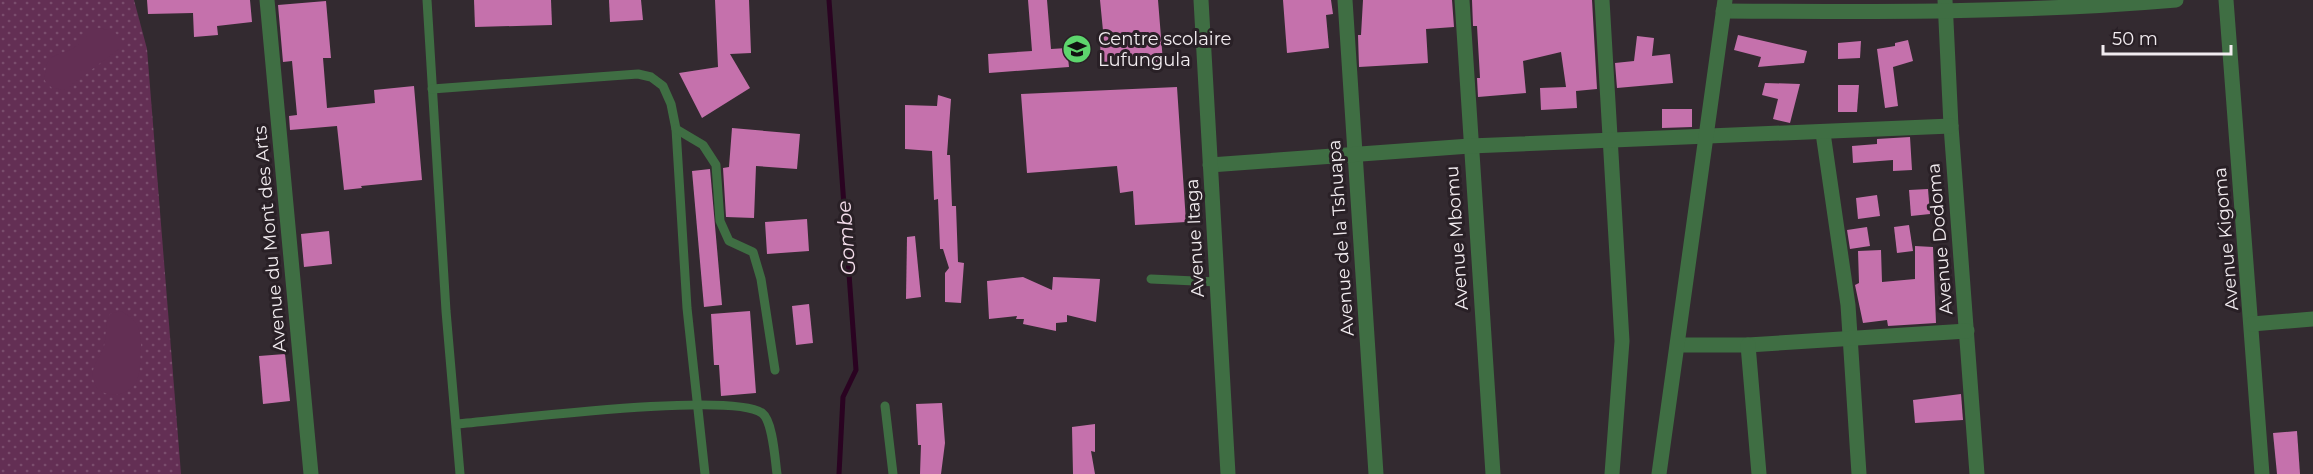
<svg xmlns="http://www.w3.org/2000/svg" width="2313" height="474" font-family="Montserrat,sans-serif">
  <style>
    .grass { fill: url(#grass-dots) }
    .garden { fill: #632f54 }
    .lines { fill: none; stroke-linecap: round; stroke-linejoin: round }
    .stream { stroke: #2a0321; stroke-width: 5 }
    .building { fill: #c571ac }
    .service { stroke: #3f6e43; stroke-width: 9 }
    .minor { stroke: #3f6e43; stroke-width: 15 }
    .tertiary { stroke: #3f6e43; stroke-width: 15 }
    .labels { text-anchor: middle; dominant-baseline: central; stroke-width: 6; stroke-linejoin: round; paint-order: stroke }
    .poi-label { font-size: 18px; fill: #f2ecf0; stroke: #292026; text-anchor: start }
    .street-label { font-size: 18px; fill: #f2ecf0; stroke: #292026 }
    .water-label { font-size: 20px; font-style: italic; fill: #f4ddeb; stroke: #292026 }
  </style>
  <defs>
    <pattern id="grass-dots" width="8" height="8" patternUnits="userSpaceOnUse" patternTransform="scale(1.5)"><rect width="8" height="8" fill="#632f54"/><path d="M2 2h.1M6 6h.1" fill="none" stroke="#7a4d6d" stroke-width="1.8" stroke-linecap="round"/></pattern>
  </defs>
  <rect width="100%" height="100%" fill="#332a30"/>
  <!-- grass -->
  <path class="grass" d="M0,0H134L147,49L181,474H0Z"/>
  <!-- garden -->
  <g class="garden">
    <path d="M96,28L111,30L120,37V48L65,90L52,88L45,81C44,49 59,59 78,45C84,40 89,33 96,28Z"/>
    <path d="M120,311C136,318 142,329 141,348C140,358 141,375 135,384C122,402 90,397 93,371C94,363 100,357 103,350C107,338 104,326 110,314Z"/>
  </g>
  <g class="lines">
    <!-- stream -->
    <path class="stream" d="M829,0L856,370L843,397L839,474"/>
  </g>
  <!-- building -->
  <g class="building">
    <path d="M147,0H250L252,22L217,26L218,35L194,37L193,13L148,14Z"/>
    <path d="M474,0H551L552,25L475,27Z"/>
    <path d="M609,0H641L643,20L610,22Z"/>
    <path d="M715,0H749L751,53L730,54L750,88L702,118L679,73L718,67Z"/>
    <path d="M1028,0H1047L1051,49L1067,48L1069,67L989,73L988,54L1032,51Z"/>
    <path d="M1100,0H1158L1163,62L1101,65L1100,41H1104Z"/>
    <path d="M1283,0H1331L1333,14L1326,15L1329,48L1287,53Z"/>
    <path d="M1363,0H1452L1454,27L1426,29L1428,63L1359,67L1358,35H1361Z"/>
    <path d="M1472,0H1592L1597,89L1576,91L1577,108L1541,110L1540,88L1566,87L1561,52L1523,61L1526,93L1478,97L1477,78H1480L1477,26H1473Z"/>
    <path d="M326,1L331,58H323L327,108L375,103L374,90L414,86L422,180L361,186L362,188L344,190L337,126L290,130L289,116L297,115L292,61L283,62L278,5Z"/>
    <path d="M1738,35L1807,51L1804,63L1758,67L1761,57L1734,50Z"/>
    <path d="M1637,36L1654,38L1652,56L1670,54L1673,83L1617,88L1615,63L1634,61Z"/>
    <path d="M1908,40L1913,61L1893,67L1898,106L1885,108L1877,49L1895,46V43Z"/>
    <path d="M1861,41L1860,58L1838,59V43Z"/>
    <path d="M1765,83L1800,84L1790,123L1773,119L1778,99L1762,95Z"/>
    <path d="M1838,85H1859L1857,112H1838Z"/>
    <path d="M1177,87L1186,222L1135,225L1133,191L1120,193L1117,166L1027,173L1021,94Z"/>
    <path d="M938,95L951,99L947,155H950L952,206H956L958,262L964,263L961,303L945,302V273L949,268L943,249H940L938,199L934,200L932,151L905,149V105L937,106Z"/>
    <path d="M1662,109H1692V127L1662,128Z"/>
    <path d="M732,128L800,134L797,169L756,166L754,218L726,217L723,168L729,167Z"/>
    <path d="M1910,137L1912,170L1893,171V160L1853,163L1852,146L1877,144V139Z"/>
    <path d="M710,169L722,305L704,307L692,171Z"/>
    <path d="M1928,189L1930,214L1911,216L1909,190Z"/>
    <path d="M1877,195L1880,216L1858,219L1856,198Z"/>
    <path d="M807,219L809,251L767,254L765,222Z"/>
    <path d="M1909,225L1913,251L1897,253L1894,227Z"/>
    <path d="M1867,227L1870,246L1850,249L1847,230Z"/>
    <path d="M329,231L332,264L304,267L301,234Z"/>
    <path d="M915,236L921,297L906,299L907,237Z"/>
    <path d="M1915,246L1933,247L1936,323L1888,326L1887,320L1863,323L1855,285L1859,283L1858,251L1881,250L1882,282L1915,279Z"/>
    <path d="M1023,277L1052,290L1053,277L1100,279L1096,322L1067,315V322L1056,323V331L1023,324L1024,319H1016L1017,316L989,319L987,281Z"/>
    <path d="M809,304L813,343L796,345L792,306Z"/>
    <path d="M750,311L756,393L721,396L719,365H714L711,314Z"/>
    <path d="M285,354L290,401L263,404L259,356Z"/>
    <path d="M1961,394L1963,420L1915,423L1913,400Z"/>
    <path d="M942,403L945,443L941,474H920L921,445H918L916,404Z"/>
    <path d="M1095,424V452L1091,451L1095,474H1073L1072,427Z"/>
    <path d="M2297,431L2300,474H2277L2273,433Z"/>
  </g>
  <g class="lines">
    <!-- service -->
    <g class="service">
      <path d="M427,0L446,311L460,474"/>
      <path d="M432,89L638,74L651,77L663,86L671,104L676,129L687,308L705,474"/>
      <path d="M676,129L703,145L716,165L720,221L729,241L753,252L761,279L775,370"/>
      <path d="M1151,279L1217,282"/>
      <path d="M885,406L893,474"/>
      <path d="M457,424C506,420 731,391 762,413C773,421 775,460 777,474"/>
    </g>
    <!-- minor -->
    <g class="minor">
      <path d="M1345,0L1376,474"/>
      <path d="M1462,0L1493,474"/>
      <path d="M1602,0L1622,341L1612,474"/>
      <path d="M1945,0L1951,126L1977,474"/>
      <path d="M2226,0L2262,474"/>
      <path d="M1723,11C1875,12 2025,13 2176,0"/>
      <path d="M1823,133L1848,305L1859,474"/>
      <path d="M1210,165L1470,146L1951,126"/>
      <path d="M2252,324L2313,319"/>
      <path d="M1678,345H1748L1967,331"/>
      <path d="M1748,345L1759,474"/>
      <path d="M1659,474L1725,0"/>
    </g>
    <!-- tertiary -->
    <g class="tertiary">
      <path d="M267,0L311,474"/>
      <path d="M1201,0L1228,474"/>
    </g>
  </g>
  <!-- icons -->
  <defs>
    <g id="school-disc" transform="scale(1.5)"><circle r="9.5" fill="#5dd56d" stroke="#292026"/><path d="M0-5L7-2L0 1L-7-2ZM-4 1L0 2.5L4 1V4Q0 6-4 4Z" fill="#111"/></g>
  </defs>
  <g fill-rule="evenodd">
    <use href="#school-disc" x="1077" y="49"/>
  </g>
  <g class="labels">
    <!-- poi labels -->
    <g class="poi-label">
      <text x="1098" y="39">Centre scolaire<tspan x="1098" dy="21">Lufungula</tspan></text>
    </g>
    <!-- street labels -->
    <g class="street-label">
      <text transform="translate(1195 238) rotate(-93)">Avenue Itaga</text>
      <text transform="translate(1341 238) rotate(-94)">Avenue de la Tshuapa</text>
      <text transform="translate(1457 238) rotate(-94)">Avenue Mbomu</text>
      <text transform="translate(270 239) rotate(-95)">Avenue du Mont des Arts</text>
      <text transform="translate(1940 239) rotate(-95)">Avenue Dodoma</text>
      <text transform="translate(2226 239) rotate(-95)">Avenue Kigoma</text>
    </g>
    <!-- water labels -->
    <g class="water-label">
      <text transform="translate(846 238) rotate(-94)">Gombe</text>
    </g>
  </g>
  <!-- scale -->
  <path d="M2103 45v9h128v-9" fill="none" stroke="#f2ecf0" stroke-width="3"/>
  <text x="2112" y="45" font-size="18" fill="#f2ecf0" stroke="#292026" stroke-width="4.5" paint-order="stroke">50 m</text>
</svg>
